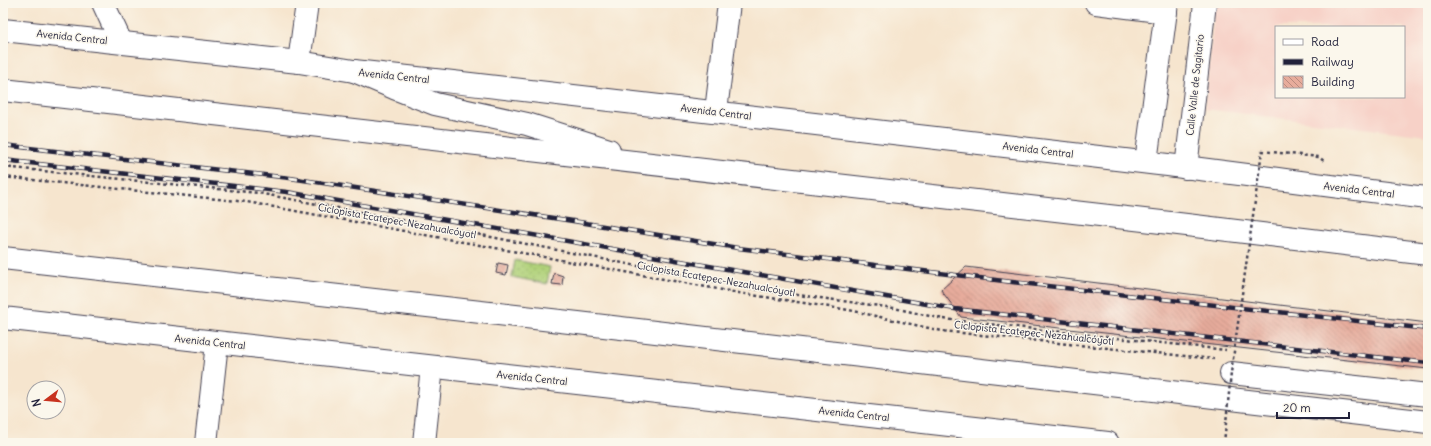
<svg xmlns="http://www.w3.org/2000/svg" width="1431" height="446" font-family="Delius,sans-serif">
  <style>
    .built { fill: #f7d1c7; fill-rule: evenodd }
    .park { fill: url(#park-dots); stroke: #697a5a }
    .building { fill: url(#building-back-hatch) }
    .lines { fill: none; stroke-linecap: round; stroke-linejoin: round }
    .minor-casing { stroke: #423f51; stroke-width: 24 }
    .major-casing { stroke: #423f51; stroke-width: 24 }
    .highway-casing { stroke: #423f51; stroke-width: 24 }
    .path { stroke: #423f51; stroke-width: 2.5; stroke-dasharray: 3 3; stroke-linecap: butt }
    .minor { stroke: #fff; stroke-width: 22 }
    .major { stroke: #fff; stroke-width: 22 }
    .highway { stroke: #fff; stroke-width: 22 }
    .rail-casing { stroke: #22223b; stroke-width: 4.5 }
    .rail { stroke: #fbf7ec; stroke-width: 3; stroke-dasharray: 9; stroke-linecap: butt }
    .path-bridge { stroke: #423f51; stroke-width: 2.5; stroke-dasharray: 3 3; stroke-linecap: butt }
    .labels { text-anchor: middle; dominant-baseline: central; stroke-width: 3; stroke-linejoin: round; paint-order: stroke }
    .street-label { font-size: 10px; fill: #22223b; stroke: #fbf7ec }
  </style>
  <defs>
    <pattern id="park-dots" width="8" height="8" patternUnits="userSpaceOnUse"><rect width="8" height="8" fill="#b0d179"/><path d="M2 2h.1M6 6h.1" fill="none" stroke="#97b36a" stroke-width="1.8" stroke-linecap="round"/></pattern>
    <pattern id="building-back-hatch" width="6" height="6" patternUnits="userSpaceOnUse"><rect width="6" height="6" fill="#e7ac9c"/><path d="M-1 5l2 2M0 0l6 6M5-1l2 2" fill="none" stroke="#bb8c80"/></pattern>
  </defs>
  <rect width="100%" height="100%" fill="#fbf7ec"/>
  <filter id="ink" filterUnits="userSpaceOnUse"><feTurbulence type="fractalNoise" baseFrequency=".025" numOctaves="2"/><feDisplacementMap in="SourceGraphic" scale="8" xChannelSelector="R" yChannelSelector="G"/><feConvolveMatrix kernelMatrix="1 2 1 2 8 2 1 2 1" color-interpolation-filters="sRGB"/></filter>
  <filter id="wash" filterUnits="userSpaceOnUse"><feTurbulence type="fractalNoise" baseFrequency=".012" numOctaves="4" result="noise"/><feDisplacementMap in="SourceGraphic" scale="16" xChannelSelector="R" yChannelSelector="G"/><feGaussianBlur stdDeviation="0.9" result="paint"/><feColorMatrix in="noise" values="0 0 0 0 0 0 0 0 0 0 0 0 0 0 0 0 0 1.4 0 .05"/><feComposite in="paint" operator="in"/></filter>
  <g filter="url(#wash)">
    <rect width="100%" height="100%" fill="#f6e5ce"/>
    <!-- built -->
    <path class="built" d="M1215,3H1428V136L1205,109ZM1276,27H1404V97H1276Z"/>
    <!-- park -->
    <path class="park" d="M515,260L550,267L547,284L512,277Z"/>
    <g id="blocks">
      <!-- building -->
      <g class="building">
        <path d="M498,263L508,265L506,275L496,273Z"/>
        <path d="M966,267L1428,323V369L961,317L941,290Z"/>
        <path d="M554,273L563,276L562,285L552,284Z"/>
      </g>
    </g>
  </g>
  <g filter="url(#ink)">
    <use href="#blocks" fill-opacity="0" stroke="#423f51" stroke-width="1"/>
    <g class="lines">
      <!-- minor casing -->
      <g class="minor-casing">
        <g id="minor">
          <path d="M103,3L121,42"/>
          <path d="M1096,3L1166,12"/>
          <path d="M299,62L307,3"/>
          <path d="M716,111L729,3"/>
          <path d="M1146,162L1167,3"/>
          <path d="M1186,168L1205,3"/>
          <path d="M1231,373L1428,395"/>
          <path d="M206,443L217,343"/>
          <path d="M424,443L432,367"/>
        </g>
      </g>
      <!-- major casing -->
      <g class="major-casing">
        <g id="major">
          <path d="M3,30L299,62L354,71C617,100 880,130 1142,162C1238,173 1333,187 1428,198"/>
          <path d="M3,318L1108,443"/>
        </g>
      </g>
      <!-- highway casing -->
      <g class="highway-casing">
        <g id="highway">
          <path d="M354,71L394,88L435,104L527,124L609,150"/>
          <path d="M3,90L1170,223L1428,254"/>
          <path d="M3,258L578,323L1428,422"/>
        </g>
      </g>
      <!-- path -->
      <g class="path">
        <path d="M1262,151L1319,157L1325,162"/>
        <path d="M3,167L258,193L461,231L754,289L894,308L943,319L1226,350"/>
        <path d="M3,177L247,202L739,293L849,310L942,331L1214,359"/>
      </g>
      <!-- minor -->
      <use href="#minor" class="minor"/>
      <!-- major -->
      <use href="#major" class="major"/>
      <!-- highway -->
      <use href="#highway" class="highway"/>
      <!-- rail casing -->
      <g class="rail-casing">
        <g id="rail">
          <path d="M3,145L290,178L573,221L738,248L1012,282L1428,329"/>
          <path d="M3,160L287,192L955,309L1428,363"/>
        </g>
      </g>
      <!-- rail -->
      <use href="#rail" class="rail"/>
      <!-- path-bridge -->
      <path class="path-bridge" d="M1224,443L1231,373L1262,151"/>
    </g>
  </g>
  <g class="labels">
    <!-- street labels -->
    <g class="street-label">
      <text transform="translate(72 37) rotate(6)">Avenida Central</text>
      <text transform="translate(394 76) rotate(6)">Avenida Central</text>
      <text transform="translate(1195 85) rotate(-84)">Calle Valle de Sagitario</text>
      <text transform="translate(716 112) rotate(7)">Avenida Central</text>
      <text transform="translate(1038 150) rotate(7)">Avenida Central</text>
      <text transform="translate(1359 190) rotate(7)">Avenida Central</text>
      <text transform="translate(397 221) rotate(10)">Ciclopista Ecatepec-Nezahualcóyotl</text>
      <text transform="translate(716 279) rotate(10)">Ciclopista Ecatepec-Nezahualcóyotl</text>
      <text transform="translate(1034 333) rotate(6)">Ciclopista Ecatepec-Nezahualcóyotl</text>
      <text transform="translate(210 342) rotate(6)">Avenida Central</text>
      <text transform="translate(532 378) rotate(6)">Avenida Central</text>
      <text transform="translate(854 414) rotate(6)">Avenida Central</text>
    </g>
  </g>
  <!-- margin -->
  <rect width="1431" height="446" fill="none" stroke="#fbf7ec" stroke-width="16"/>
  <!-- legend -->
  <rect x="1275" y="26" width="130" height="72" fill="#fbf7ec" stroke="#a4a2a5"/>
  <rect x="1283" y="39" width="20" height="6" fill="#ffffff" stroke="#a4a2a5"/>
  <text x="1311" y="46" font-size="12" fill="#22223b">Road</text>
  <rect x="1283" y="59" width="20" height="6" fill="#22223b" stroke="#a4a2a5"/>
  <text x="1311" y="66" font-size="12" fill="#22223b">Railway</text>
  <rect x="1283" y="76" width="20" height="12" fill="url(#building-back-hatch)" stroke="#a4a2a5"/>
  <text x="1311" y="86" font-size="12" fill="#22223b">Building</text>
  <!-- north arrow -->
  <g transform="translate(46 400) rotate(254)"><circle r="19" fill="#fbf7ec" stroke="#a4a2a5"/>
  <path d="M0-3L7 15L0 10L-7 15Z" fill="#c8321e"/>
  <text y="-6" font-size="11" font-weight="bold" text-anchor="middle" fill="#22223b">N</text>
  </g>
  <!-- scale -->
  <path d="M1277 412v6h72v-6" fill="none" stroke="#22223b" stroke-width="2"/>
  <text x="1283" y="412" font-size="12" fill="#22223b" stroke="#fbf7ec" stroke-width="3" paint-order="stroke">20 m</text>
</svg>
